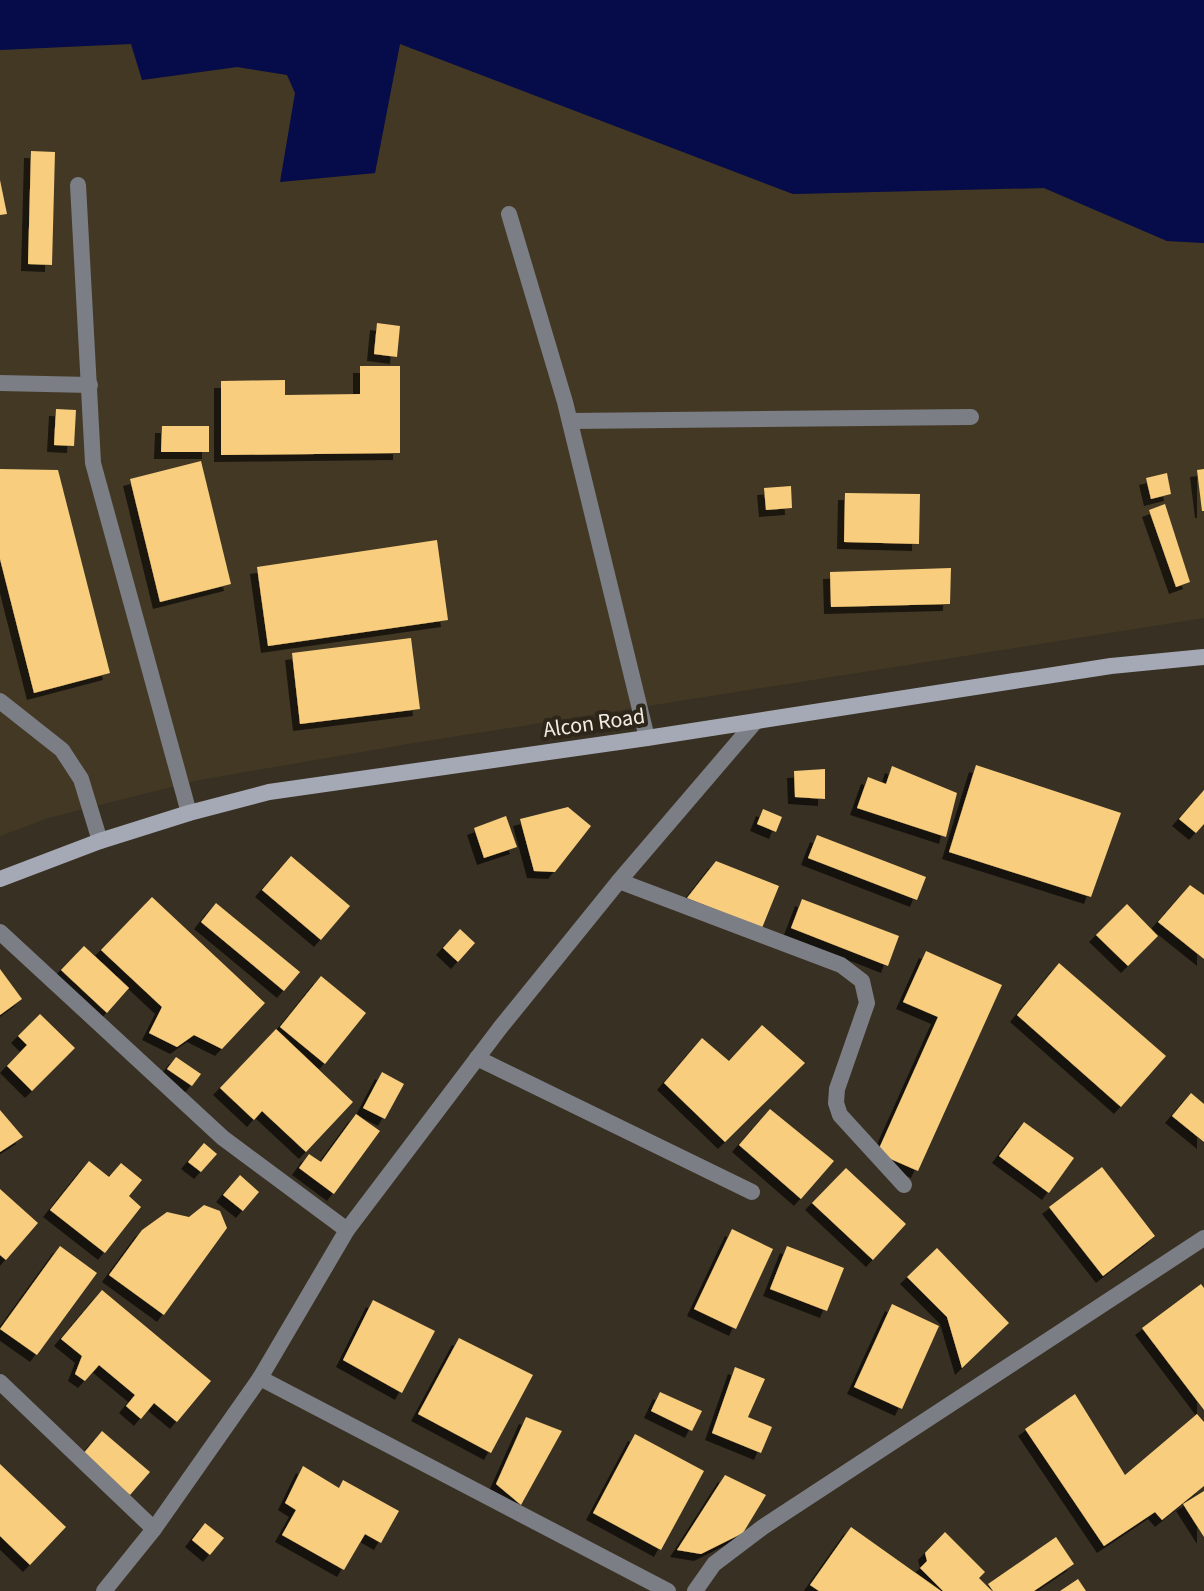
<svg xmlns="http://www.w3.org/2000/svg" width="1204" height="1591" font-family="'Source Sans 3',sans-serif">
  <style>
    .built { fill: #433824 }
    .water { fill: #060b49 }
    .building { fill: #f8cd7d; filter: url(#shadow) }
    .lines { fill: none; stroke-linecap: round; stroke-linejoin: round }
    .lane { stroke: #7b7e85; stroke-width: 16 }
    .street { stroke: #7b7e85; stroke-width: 16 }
    .secondary { stroke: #a4a9b5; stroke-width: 16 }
    .labels { text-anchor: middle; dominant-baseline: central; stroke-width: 8; stroke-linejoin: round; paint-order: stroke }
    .street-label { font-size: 22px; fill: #f2ede4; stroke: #2e2619 }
  </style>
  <defs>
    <filter id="shadow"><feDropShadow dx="-7" dy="7" stdDeviation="0" flood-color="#0009"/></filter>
  </defs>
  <rect width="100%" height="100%" fill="#383022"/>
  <!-- built -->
  <path class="built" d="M132,43L142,80L237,67L287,74L296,93L281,182L375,173L400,43L793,194L1044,188L1167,241L1204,243V618L414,743L199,780L48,818L0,836V50Z"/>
  <!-- water -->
  <path class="water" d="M0,0H1204V243L1167,241L1044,188L793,194L400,44L375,173L280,182L295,93L287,75L237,67L142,80L131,44L0,50Z"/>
  <!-- building -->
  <g class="building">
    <path d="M31,151L55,152L52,265L28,264Z"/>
    <path d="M0,180L7,214L0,215Z"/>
    <path d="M377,323L400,326L397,357L374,354Z"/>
    <path d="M360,366H400V453L221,455V381L285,380V395L360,394Z"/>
    <path d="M56,409L76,410L74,446L54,445Z"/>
    <path d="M162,426H209V452H161Z"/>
    <path d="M201,461L231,584L160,602L130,479Z"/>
    <path d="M0,469L58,470L110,673L34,693L0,559Z"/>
    <path d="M1204,469V511H1202L1197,470Z"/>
    <path d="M1167,473L1171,494L1151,499L1146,478Z"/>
    <path d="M791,486L792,508L766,510L764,488Z"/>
    <path d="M845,493L920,494L919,544L844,542Z"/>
    <path d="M1165,504L1190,582L1176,587L1149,510Z"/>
    <path d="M437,540L448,620L268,646L257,567Z"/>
    <path d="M951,568L950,604L831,607L830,572Z"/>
    <path d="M411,638L420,709L300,724L292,653Z"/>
    <path d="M976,765L1121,813L1091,897L949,852Z"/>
    <path d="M892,766L957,793L946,837L857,808L868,777L886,784Z"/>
    <path d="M825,769V799L795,797L794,771Z"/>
    <path d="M1204,790V824L1196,833L1179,819Z"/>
    <path d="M568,807L591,826L555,872L534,871L520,819Z"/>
    <path d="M763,809L782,817L776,832L757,824Z"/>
    <path d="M506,816L517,847L484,858L474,828Z"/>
    <path d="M817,835L926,877L917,900L808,858Z"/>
    <path d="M291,856L350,906L321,940L262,890Z"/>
    <path d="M716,861L779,886L762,928L687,898Z"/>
    <path d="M1190,885L1204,895V959L1158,922Z"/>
    <path d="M152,897L265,1003L222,1049L194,1035L177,1047L149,1033L162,1007L101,950Z"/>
    <path d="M802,899L899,936L888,966L791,928Z"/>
    <path d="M216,903L300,972L284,991L201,922Z"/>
    <path d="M1127,904L1158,936L1128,966L1096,935Z"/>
    <path d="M460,929L475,943L458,962L443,948Z"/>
    <path d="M84,946L129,988L107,1013L61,970Z"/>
    <path d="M926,951L1002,985L918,1171L877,1153L938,1017L903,1002Z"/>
    <path d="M1059,963L1166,1056L1121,1107L1017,1015Z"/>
    <path d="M0,969L22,999L0,1015Z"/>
    <path d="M321,976L366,1013L325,1064L280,1027Z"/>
    <path d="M40,1014L75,1048L32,1091L7,1066L27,1045L18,1036Z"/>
    <path d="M762,1025L805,1063L725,1142L664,1083L702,1038L729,1061Z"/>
    <path d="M276,1029L353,1102L306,1152L262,1111L254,1120L220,1088Z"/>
    <path d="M176,1057L201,1074L192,1086L167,1069Z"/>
    <path d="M382,1072L404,1084L385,1119L363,1108Z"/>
    <path d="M1191,1093L1204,1104V1142L1172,1116Z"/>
    <path d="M770,1109L834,1161L801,1199L739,1145Z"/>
    <path d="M0,1110L23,1137L0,1152Z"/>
    <path d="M356,1114L380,1131L334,1194L299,1168L309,1154L321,1162Z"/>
    <path d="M1024,1122L1074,1158L1049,1193L999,1156Z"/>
    <path d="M204,1143L217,1154L201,1172L188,1162Z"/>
    <path d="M89,1161L109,1177L121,1163L142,1180L129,1196L141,1207L105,1253L50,1210Z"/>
    <path d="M1102,1167L1155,1236L1103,1276L1049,1207Z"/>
    <path d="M846,1168L906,1224L873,1260L812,1203Z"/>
    <path d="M240,1175L259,1192L243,1211L223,1195Z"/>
    <path d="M0,1189L38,1223L6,1260L0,1255Z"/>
    <path d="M204,1205L220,1211L227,1228L164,1315L109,1275L142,1230L167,1212L189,1217Z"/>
    <path d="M732,1229L773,1249L736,1329L694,1309Z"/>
    <path d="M60,1246L97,1273L37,1355L0,1329Z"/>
    <path d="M787,1246L844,1268L827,1311L770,1289Z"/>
    <path d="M937,1248L1009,1323L962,1368L947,1317L907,1277Z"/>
    <path d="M1201,1284L1204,1288V1410L1142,1328Z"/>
    <path d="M102,1290L211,1381L177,1422L154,1403L141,1419L126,1406L135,1395L99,1365L85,1381L75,1374L82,1356L61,1339Z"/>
    <path d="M373,1300L435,1331L402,1393L343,1360Z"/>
    <path d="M892,1304L939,1326L902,1409L854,1387Z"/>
    <path d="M459,1338L533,1375L491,1453L418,1414Z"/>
    <path d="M735,1367L765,1379L748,1417L772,1427L761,1453L712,1433Z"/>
    <path d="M660,1392L702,1411L692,1431L651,1411Z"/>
    <path d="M1075,1394L1125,1475L1197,1414L1204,1422V1486L1162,1520L1155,1512L1104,1546L1025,1429Z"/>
    <path d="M526,1417L562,1431L521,1505L496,1484Z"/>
    <path d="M102,1431L150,1472L130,1495L83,1454Z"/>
    <path d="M635,1434L704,1471L661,1550L593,1513Z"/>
    <path d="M0,1464L66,1527L30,1565L0,1536Z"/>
    <path d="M303,1466L339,1488L343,1480L399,1511L381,1543L365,1534L344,1570L282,1535L296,1510L285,1503Z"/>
    <path d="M725,1475L766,1495L743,1533L701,1554L677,1550Z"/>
    <path d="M1204,1491V1537L1183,1504Z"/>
    <path d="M205,1523L224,1538L210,1555L192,1540Z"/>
    <path d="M851,1527L941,1591H819L810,1585Z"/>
    <path d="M945,1532L985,1572L979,1578L992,1591H943L920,1568L927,1561L925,1553Z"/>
    <path d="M1056,1537L1074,1564L1034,1591H993L988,1584Z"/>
    <path d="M1078,1579L1086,1591H1060Z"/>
  </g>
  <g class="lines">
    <!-- lane -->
    <g class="lane">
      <path d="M78,185L93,463L189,813"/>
      <path d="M509,214L565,402L647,738"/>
      <path d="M0,383L90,385"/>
      <path d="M570,421L971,417"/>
      <path d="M0,701L62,750L81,779L100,841"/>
      <path d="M619,881L841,965L862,981L867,1003L837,1089L836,1103L840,1115L904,1185"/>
      <path d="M477,1058L752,1192"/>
    </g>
    <!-- street -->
    <g class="street">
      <path d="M0,932L223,1138L347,1230"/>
      <path d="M260,1378L668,1591"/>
      <path d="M0,1382L154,1529"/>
      <path d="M104,1591L154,1529L260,1378L347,1230L500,1028L619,881L755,722"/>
      <path d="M695,1591L714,1564L763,1527L1204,1238"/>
    </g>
    <!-- secondary -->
    <path class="secondary" d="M0,879L100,841L189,813L269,792L647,738L1111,666L1204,657"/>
  </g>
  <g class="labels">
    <!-- street labels -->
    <g class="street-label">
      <text transform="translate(594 723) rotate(-8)">Alcon Road</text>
    </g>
  </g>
</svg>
